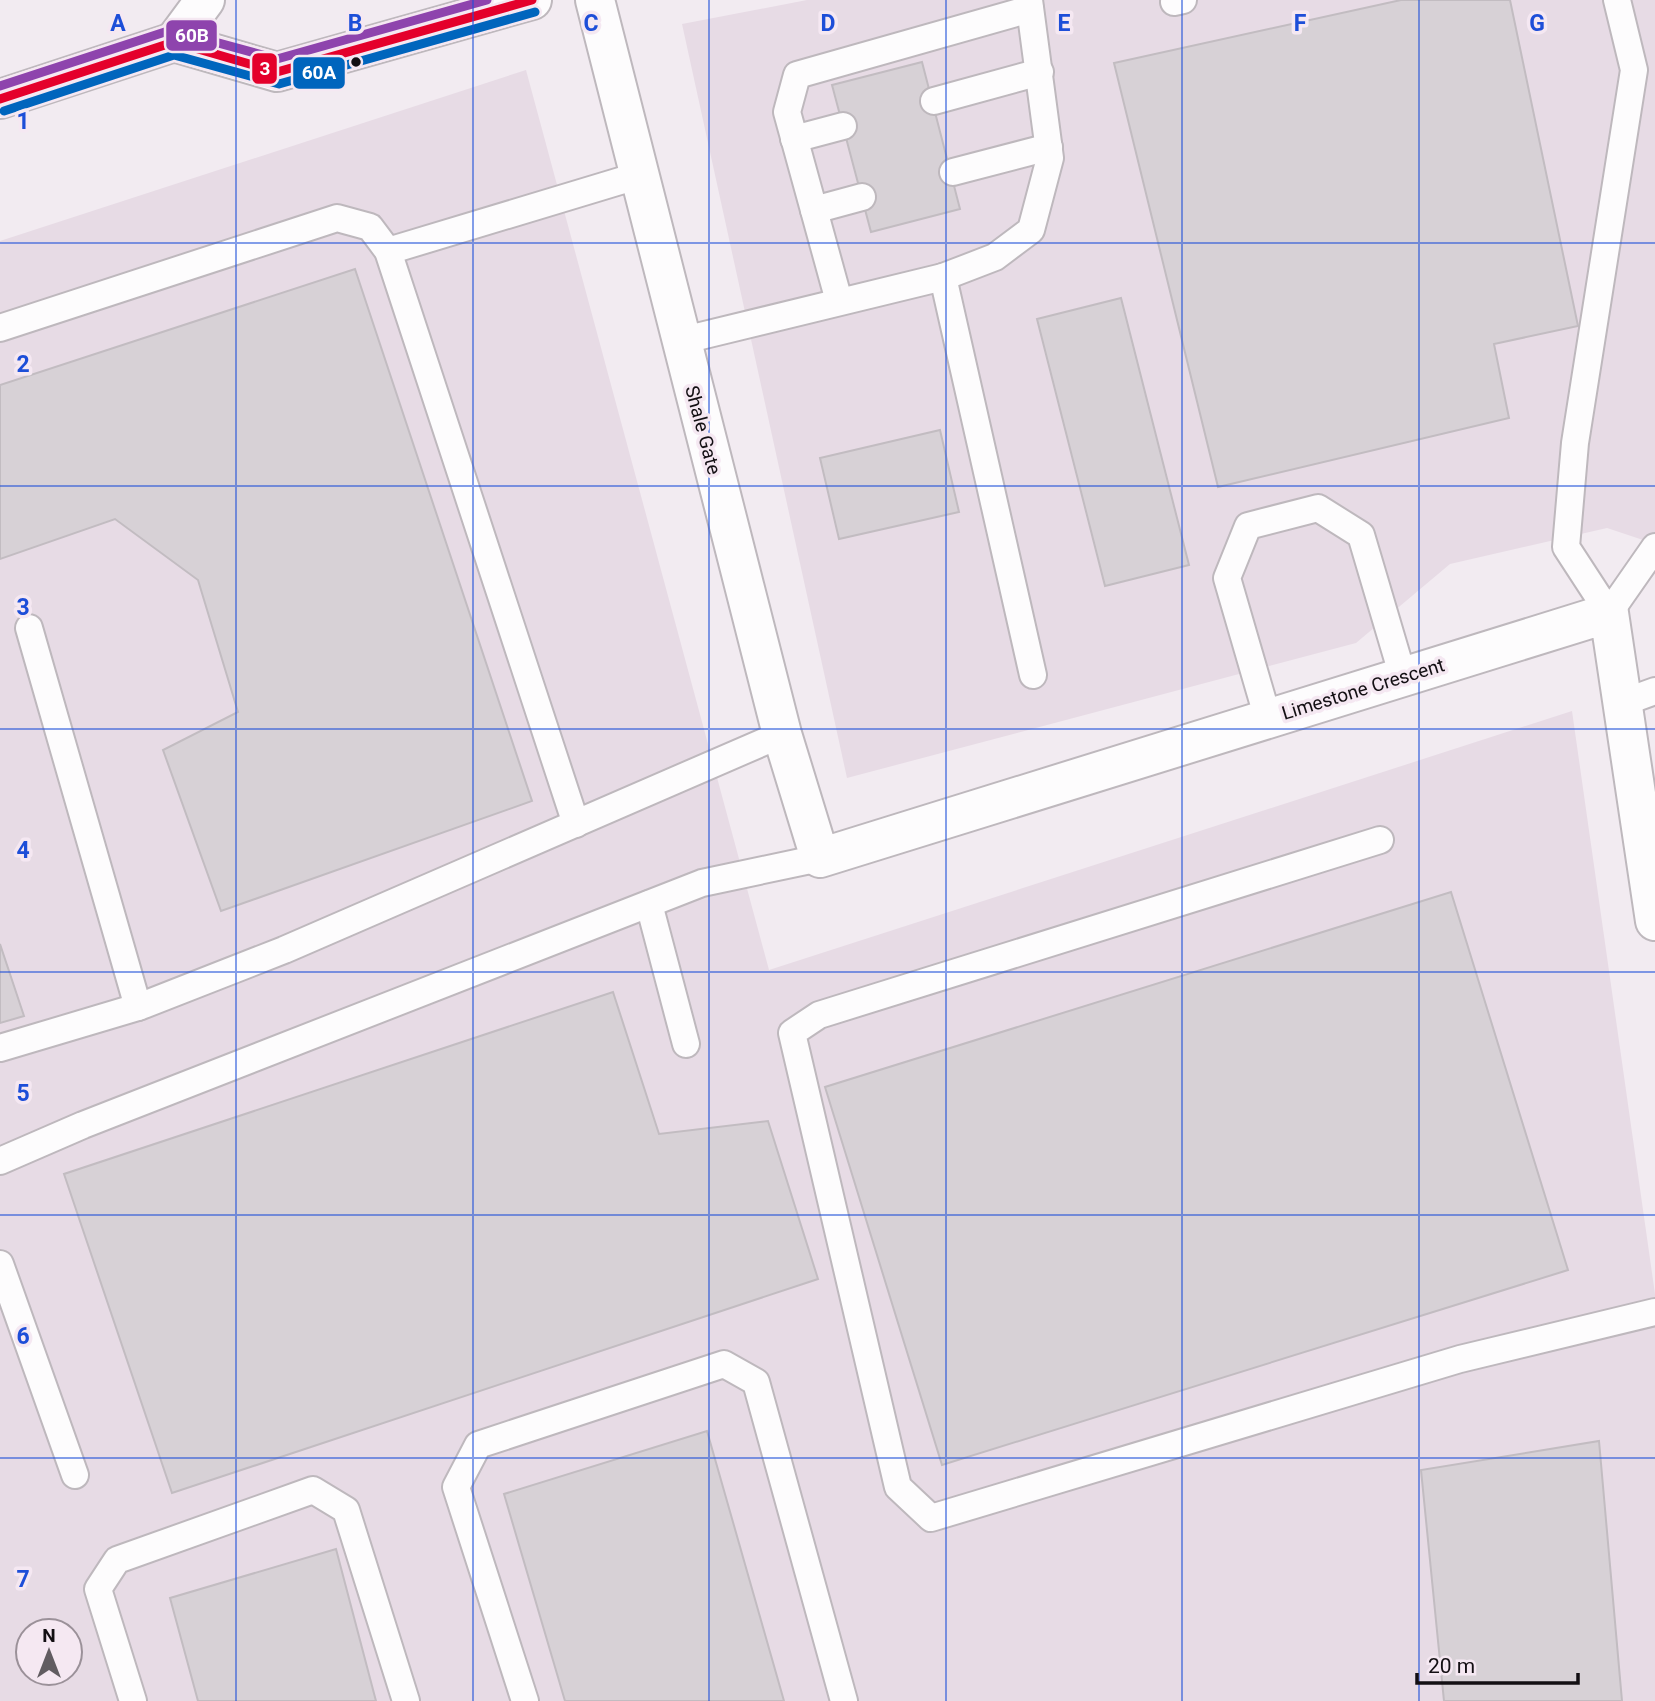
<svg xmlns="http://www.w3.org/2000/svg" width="1655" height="1701" font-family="Roboto,sans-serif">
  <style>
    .built { fill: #e7dbe5; fill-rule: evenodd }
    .building { fill: #d7d1d6; stroke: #c2bcc1; stroke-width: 2 }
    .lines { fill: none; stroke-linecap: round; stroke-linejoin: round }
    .lane-casing { stroke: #beb8bd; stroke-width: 30 }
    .street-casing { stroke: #beb8bd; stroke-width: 42 }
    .secondary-casing { stroke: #beb8bd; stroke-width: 42 }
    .lane { stroke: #fdfcfd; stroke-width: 26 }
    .street { stroke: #fdfcfd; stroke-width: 38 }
    .secondary { stroke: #fdfcfd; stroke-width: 38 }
    .bus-1-casing { stroke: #f5e8f2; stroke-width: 14 }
    .bus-2-casing { stroke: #f5e8f2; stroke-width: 14 }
    .bus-3-casing { stroke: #f5e8f2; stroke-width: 14 }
    .bus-1 { stroke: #e4002b; stroke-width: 9 }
    .bus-2 { stroke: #0065bd; stroke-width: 9 }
    .bus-3 { stroke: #8e44ad; stroke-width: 9 }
    .grid { fill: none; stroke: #1d4ed8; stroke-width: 2; stroke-opacity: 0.55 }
    .bus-dot { fill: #130f13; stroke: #f5e8f2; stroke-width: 2.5 }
    .labels { text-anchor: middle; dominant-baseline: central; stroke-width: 7; stroke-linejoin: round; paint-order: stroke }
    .street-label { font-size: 19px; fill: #130f13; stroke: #f5e8f2 }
    .grid-label { font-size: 23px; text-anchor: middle; font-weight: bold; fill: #1d4ed8; stroke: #f5e8f2; stroke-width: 7; stroke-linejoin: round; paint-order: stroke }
    .line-badge { stroke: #f5e8f2; stroke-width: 2.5 }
    .badge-label { font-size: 19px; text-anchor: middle; font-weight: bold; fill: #fff }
  </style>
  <rect width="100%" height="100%" fill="#f2ebf1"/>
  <!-- built -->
  <g class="built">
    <path d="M807,0H1655V544L1607,528L1450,564L1356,643L847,778L682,24Z"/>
    <path d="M526,70L769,970L1572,711L1655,1294V1701H0V241ZM28,1631H70V1673H28Z"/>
  </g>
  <!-- building -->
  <g class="building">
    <path d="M1401,0H1510L1578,326L1494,344L1509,418L1218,487L1114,63Z"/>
    <path d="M922,62L960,209L871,232L832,85Z"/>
    <path d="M355,269L532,801L221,911L163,750L238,712L198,580L115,519L0,559V385Z"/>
    <path d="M1121,298L1189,565L1105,586L1037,319Z"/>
    <path d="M940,430L959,512L839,539L820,458Z"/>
    <path d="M1451,892L1568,1270L942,1465L825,1087Z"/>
    <path d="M0,944L24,1016L0,1023Z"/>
    <path d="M613,992L659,1134L768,1121L818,1279L172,1493L64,1174Z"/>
    <path d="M707,1431L784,1701H565L504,1494Z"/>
    <path d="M1599,1441L1622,1701H1444L1421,1470Z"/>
    <path d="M336,1549L376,1701H198L170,1598Z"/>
  </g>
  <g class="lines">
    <!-- lane casing -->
    <g class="lane-casing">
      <g id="lane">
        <path d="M1617,0L1634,70L1575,443L1566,547L1609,613L1655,547"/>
        <path d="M1174,2L1183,0"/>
        <path d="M934,101L1040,72"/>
        <path d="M794,139L843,126"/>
        <path d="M953,172L1049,147"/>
        <path d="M814,210L862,197"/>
        <path d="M388,251L640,175"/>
        <path d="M943,277L1033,675"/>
        <path d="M839,301L787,112L797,75L1030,9"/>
        <path d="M0,328L337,218L370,227L388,251L576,824"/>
        <path d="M680,341L943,277L995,257L1031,230L1050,158L1029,0"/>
        <path d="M29,628L138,1007"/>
        <path d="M1622,703L1655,691"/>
        <path d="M1268,719L1227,578L1248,526L1318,508L1361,535L1403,677"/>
        <path d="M1380,840L819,1015L792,1033L898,1487L931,1518L1460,1359L1655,1312"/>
        <path d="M649,904L686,1044"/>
        <path d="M0,1048L141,1006L284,950L782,734"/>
        <path d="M0,1161L83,1125L702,883L820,858"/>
        <path d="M0,1264L75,1475"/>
        <path d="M133,1701L98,1589L117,1560L313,1490L346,1510L406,1701"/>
        <path d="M525,1701L456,1487L478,1445L724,1364L756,1382L844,1701"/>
      </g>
    </g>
    <!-- street casing -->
    <g class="street-casing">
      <path id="street" d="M595,0L782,734L820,858L1609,613L1655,921"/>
    </g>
    <!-- secondary casing -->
    <g class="secondary-casing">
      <g id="secondary">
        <path d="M174,42L205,0"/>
        <path d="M0,99L174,42L277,72L532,0"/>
      </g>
    </g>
    <!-- lane -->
    <use href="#lane" class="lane"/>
    <!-- street -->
    <use href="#street" class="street"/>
    <!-- secondary -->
    <use href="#secondary" class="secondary"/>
    <!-- bus-1 casing -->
    <g class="bus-1-casing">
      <path id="bus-1" d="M0,99L174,42L277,72L532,0"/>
    </g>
    <!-- bus-2 casing -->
    <g class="bus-2-casing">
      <path id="bus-2" d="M4,111L174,55L279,84L535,12"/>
    </g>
    <!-- bus-3 casing -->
    <g class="bus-3-casing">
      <path id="bus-3" d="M0,86L171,30L277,59L487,0"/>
    </g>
    <!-- bus-1 -->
    <use href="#bus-1" class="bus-1"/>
    <!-- bus-2 -->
    <use href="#bus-2" class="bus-2"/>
    <!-- bus-3 -->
    <use href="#bus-3" class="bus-3"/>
  </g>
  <!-- grid -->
  <path class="grid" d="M236,0V1701M473,0V1701M709,0V1701M946,0V1701M1182,0V1701M1419,0V1701M0,243H1655M0,486H1655M0,729H1655M0,972H1655M0,1215H1655M0,1458H1655"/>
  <!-- markers -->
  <circle class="bus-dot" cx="356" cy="62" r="6"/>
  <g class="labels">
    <!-- street labels -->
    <g class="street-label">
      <text transform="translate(703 430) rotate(75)">Shale Gate</text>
      <text transform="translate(1363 689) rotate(-17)">Limestone Crescent</text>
    </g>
  </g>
  <g class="grid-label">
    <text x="118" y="31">A</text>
    <text x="355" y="31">B</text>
    <text x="591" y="31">C</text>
    <text x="828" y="31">D</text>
    <text x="1064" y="31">E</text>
    <text x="1300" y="31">F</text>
    <text x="1537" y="31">G</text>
    <text x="23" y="129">1</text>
    <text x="23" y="372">2</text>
    <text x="23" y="615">3</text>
    <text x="23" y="858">4</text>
    <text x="23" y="1101">5</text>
    <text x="23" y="1344">6</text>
    <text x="23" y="1587">7</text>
  </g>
  <g class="line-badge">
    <rect x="165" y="19" width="53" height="33" rx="7" fill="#8e44ad"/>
    <rect x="251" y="52" width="27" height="33" rx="7" fill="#e4002b"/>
    <rect x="292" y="56" width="54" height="34" rx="7" fill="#0065bd"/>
  </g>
  <g class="badge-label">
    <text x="192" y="42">60B</text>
    <text x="265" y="75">3</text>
    <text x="319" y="79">60A</text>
  </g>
  <!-- north arrow -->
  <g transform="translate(49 1652)"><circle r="33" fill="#f5e8f2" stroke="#9b9199" stroke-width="2"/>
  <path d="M0-5L12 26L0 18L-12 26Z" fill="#615c61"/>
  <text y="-10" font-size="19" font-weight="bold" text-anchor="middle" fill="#130f13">N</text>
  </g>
  <!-- scale -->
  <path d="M1417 1673v10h161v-10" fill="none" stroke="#130f13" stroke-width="3.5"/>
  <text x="1428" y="1673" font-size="21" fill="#130f13" stroke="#f5e8f2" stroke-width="5" paint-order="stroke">20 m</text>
</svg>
